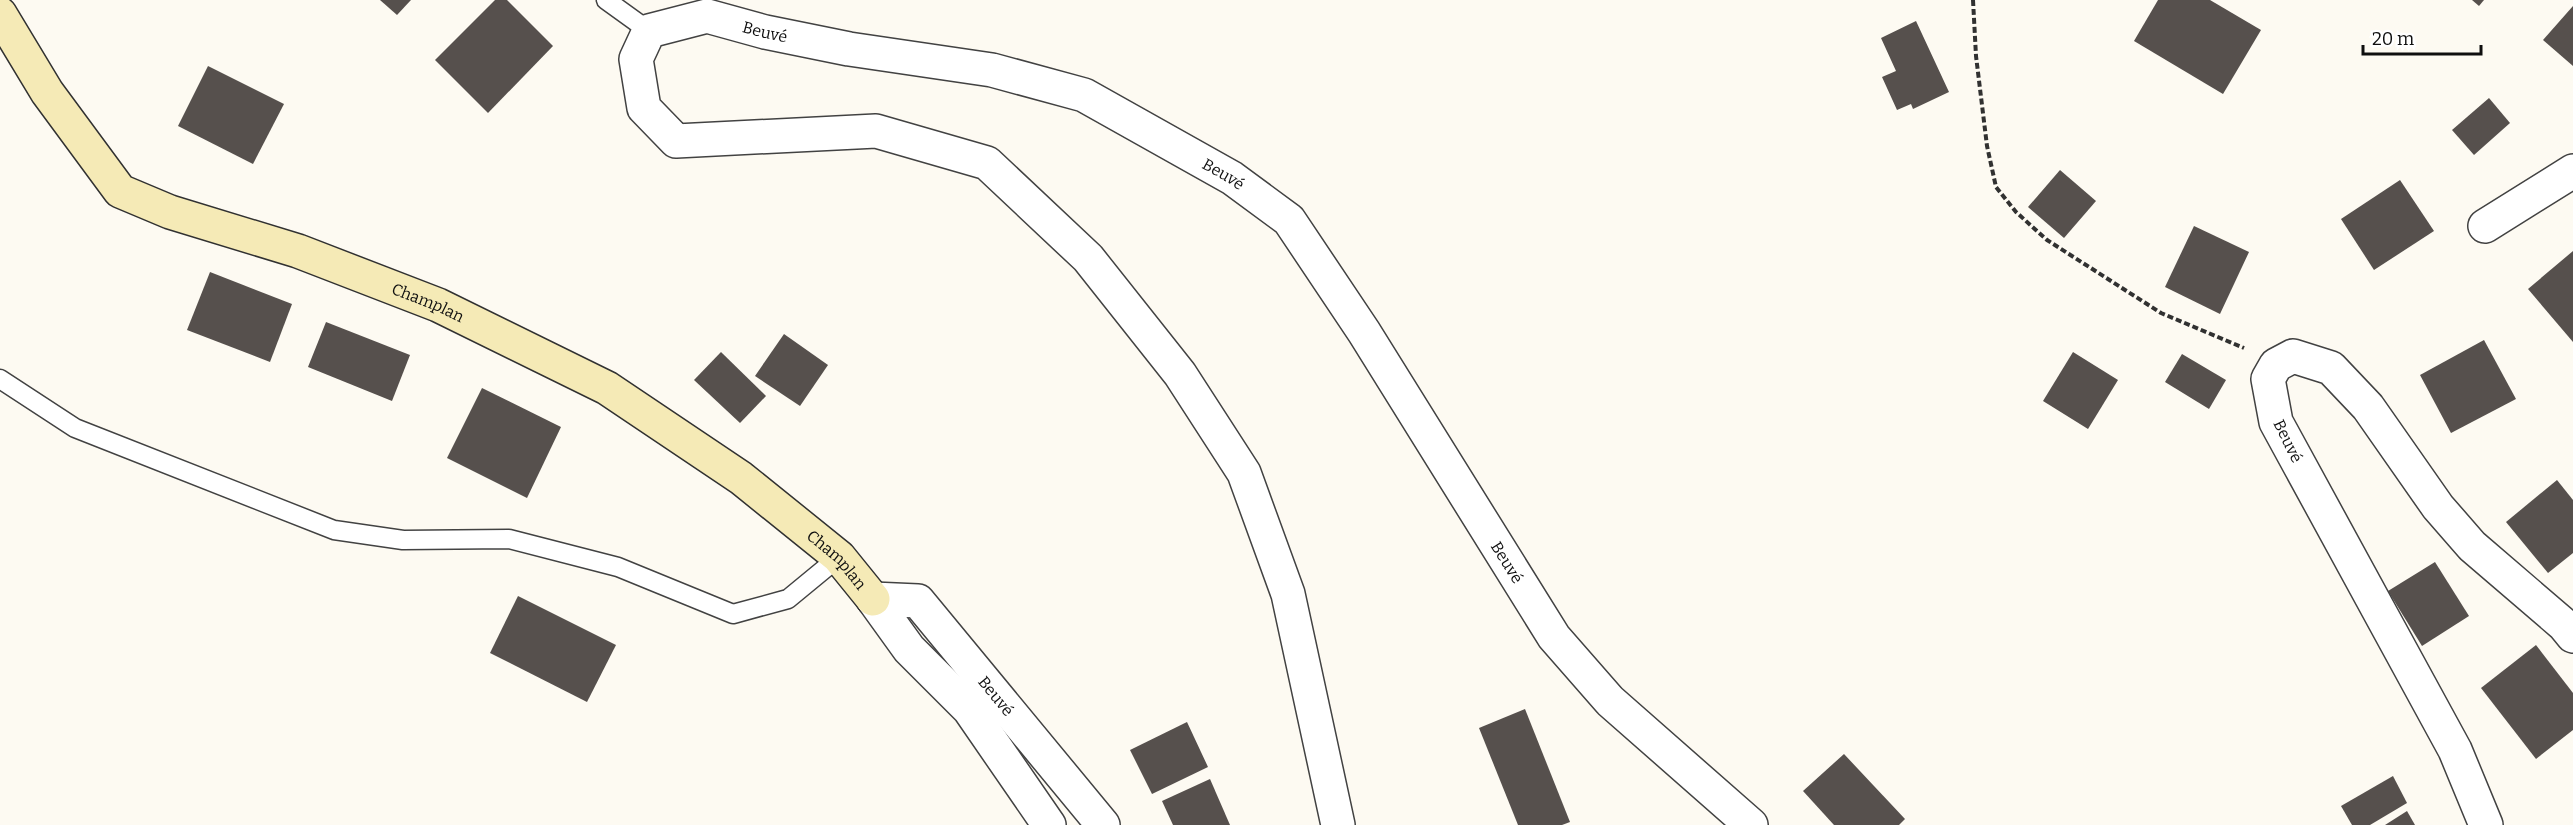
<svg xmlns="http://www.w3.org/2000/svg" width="2573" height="825" font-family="Bitter,serif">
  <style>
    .building { fill: #56504d }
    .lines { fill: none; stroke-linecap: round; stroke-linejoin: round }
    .lane-casing { stroke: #424242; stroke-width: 21 }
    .street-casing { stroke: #424242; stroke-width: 36 }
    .secondary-casing { stroke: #313131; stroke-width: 36 }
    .path { stroke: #313131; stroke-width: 4; stroke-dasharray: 6 3; stroke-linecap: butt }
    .lane { stroke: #fff; stroke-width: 18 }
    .street { stroke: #fff; stroke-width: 33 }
    .secondary { stroke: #f5eab6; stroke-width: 33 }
    .labels { text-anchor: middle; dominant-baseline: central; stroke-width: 6; stroke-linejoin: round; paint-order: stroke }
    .street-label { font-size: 16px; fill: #0f0f0f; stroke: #fff }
  </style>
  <rect width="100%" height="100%" fill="#fdfaf2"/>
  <!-- building -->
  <g class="building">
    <path d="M380,0H411L397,15Z"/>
    <path d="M495,0H507L553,46L488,113L435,60Z"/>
    <path d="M2158,0H2210L2261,30L2223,94L2134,41Z"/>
    <path d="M2472,0H2484L2479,6Z"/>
    <path d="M2573,6V66L2543,40Z"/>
    <path d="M1916,21L1949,92L1913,109L1911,104L1897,110L1882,77L1896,71L1881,38Z"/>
    <path d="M208,66L284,104L253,164L178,126Z"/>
    <path d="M2489,98L2510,123L2474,155L2452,130Z"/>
    <path d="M2060,170L2096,201L2064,238L2028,207Z"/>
    <path d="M2400,180L2434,231L2374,270L2341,219Z"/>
    <path d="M2194,226L2249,252L2220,314L2165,287Z"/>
    <path d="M2573,251V342L2528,289Z"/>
    <path d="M210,272L292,304L270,362L187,330Z"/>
    <path d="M326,322L410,355L392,401L308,367Z"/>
    <path d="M784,334L828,365L800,406L755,376Z"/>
    <path d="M2484,340L2516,399L2451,433L2420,375Z"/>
    <path d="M721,352L766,396L740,423L694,380Z"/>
    <path d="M2073,352L2118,380L2088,429L2043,401Z"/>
    <path d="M2182,354L2226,380L2209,409L2165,382Z"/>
    <path d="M482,388L561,427L527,498L447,458Z"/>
    <path d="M2557,480L2573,500V553L2548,573L2506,522Z"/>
    <path d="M2435,562L2469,616L2422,646L2388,591Z"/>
    <path d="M518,596L616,645L587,702L490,653Z"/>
    <path d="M2536,645L2573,693V730L2536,759L2481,688Z"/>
    <path d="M1525,709L1570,822L1562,825H1518L1479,728Z"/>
    <path d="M1187,722L1208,767L1152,794L1130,750Z"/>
    <path d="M1844,754L1905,819L1899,825H1834L1803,791Z"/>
    <path d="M2393,776L2407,803L2370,825H2352L2341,806Z"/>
    <path d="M1210,779L1230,825H1173L1162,801Z"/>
    <path d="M2407,811L2415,825H2385Z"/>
  </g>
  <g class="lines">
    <!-- lane casing -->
    <g class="lane-casing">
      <g id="lane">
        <path d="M606,0L649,31"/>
        <path d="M0,379L75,428L334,530L403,540L509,539L618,567L733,614L788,599L839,557"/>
      </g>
    </g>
    <!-- street casing -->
    <g class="street-casing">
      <g id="street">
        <path d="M2485,226L2573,171"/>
        <path id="s1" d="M873,599L918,601L1103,825"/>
        <path d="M873,599L909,649L969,709L1049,825"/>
        <path id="s2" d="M1338,825L1288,594L1244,473L1180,374L1088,258L987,163L876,131L676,141L644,108L636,59L649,31L707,16L765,32L849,49L992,70L1084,95L1232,178L1289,220L1364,332L1554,637L1610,701L1751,825"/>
        <path d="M2486,825L2455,750L2276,422L2268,379L2276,365L2293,356L2331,368L2368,407L2438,507L2472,546L2564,625L2573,636"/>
      </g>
    </g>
    <!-- secondary casing -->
    <g class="secondary-casing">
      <g id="secondary">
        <path id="s3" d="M0,14L47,92L120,191L170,212L298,251L438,305L607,388L741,478L839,557L873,599"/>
      </g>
    </g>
    <!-- path -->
    <path class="path" d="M1973,0L1976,56L1987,146L1996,187L2016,212L2047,240L2161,313L2244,348"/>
    <!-- lane -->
    <use href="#lane" class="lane"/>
    <!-- street -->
    <use href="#street" class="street"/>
    <!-- secondary -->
    <use href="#secondary" class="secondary"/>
  </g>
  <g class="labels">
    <!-- street labels -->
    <g class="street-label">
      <text stroke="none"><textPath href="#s2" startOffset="1332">Beuvé</textPath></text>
      <text stroke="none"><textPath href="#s2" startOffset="1818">Beuvé</textPath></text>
      <text stroke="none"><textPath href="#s3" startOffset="542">Champlan</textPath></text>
      <text transform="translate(2288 441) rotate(64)">Beuvé</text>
      <text stroke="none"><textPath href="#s3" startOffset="1028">Champlan</textPath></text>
      <text stroke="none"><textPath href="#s2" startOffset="2304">Beuvé</textPath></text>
      <text stroke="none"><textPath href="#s1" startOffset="168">Beuvé</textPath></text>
    </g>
  </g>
  <!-- scale -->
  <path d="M2363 45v9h118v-9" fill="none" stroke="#0f0f0f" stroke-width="3"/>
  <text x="2372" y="45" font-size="18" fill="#0f0f0f" stroke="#ffffff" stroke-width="4.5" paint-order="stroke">20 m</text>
</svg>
